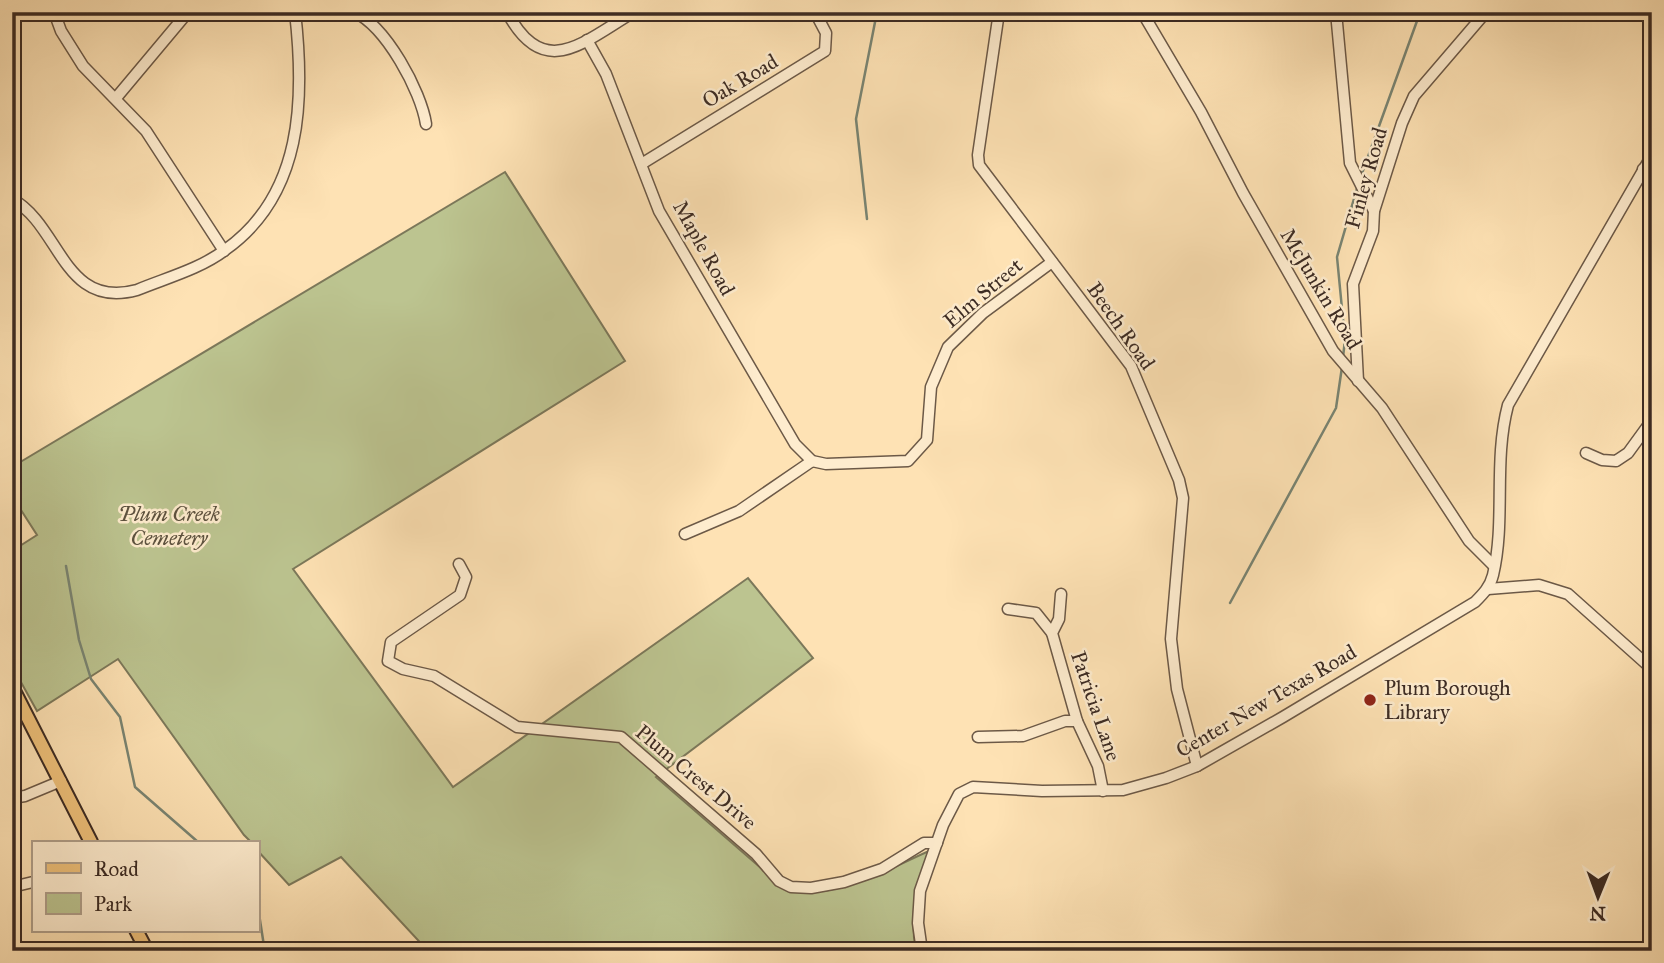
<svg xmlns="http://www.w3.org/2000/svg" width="1664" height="963" font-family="'IM FELL Great Primer',serif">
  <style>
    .green { fill: #bcc490; stroke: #7c785a; stroke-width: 2 }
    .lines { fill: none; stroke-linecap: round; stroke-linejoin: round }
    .stream { stroke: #798472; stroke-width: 2.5 }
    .minor-casing { stroke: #6c5947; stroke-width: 13 }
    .major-casing { stroke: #3c2b23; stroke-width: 16 }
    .minor { stroke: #feecce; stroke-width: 10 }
    .major { stroke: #efc17a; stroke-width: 12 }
    .poi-dot { fill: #8f2418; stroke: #feecce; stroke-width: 2.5 }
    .labels { text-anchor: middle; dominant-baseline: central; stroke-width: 5; stroke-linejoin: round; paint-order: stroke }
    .street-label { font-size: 21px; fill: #3c2b23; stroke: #feecce }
    .park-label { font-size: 21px; font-style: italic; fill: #5c513e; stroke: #feecce }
    .poi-label { font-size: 21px; fill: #3c2b23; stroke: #feecce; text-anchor: start }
  </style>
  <rect width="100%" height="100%" fill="#fee2b4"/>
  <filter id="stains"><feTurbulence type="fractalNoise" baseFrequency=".00286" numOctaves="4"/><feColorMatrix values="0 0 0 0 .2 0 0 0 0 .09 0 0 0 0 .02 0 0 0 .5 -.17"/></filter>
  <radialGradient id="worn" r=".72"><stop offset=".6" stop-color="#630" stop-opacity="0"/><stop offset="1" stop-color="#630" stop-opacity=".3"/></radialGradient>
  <!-- green -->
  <path class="green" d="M505,172L625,361L293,569L453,787L748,578L813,658L656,777L785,889C832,902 886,870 929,851C916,885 909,915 916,951H428L341,857L289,885L257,850V842H251L244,835L118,659L37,711L12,666V551L37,535L12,496V467Z"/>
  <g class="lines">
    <!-- stream -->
    <g class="stream">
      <path d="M1361,176L1417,21V12"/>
      <path d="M867,219L856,119L877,12"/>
      <path d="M1343,357L1345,340L1337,257L1358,185"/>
      <path d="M66,566L79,640L91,679L120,717L135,787L198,842"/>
      <path d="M1230,603L1336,408L1342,367"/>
      <path d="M257,901L264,946L270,951"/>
    </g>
    <!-- minor casing -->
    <g class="minor-casing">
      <g id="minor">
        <path d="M54,12L61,31L83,66L146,131L224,251"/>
        <path d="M354,12C386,26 421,91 426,124"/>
        <path d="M507,12C544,82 583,42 634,12"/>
        <path d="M999,12L978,155L979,165L1131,366L1179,480L1183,498L1171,639L1177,689L1197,766"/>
        <path d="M1142,12L1201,112L1243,193L1333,351L1382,408L1469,541L1494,566"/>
        <path d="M1336,12L1350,163L1374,211"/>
        <path d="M587,40L606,74L659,211L795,444L812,461L826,464L908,461L927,440L931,387L948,347L983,313L1052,262"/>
        <path d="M116,98L183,18"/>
        <path d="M643,163L825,51L826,33L817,16"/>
        <path d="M1643,169L1652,184"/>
        <path d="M12,199C61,226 63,310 137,290C166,278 200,269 225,250C303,195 305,99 295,12"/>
        <path d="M1358,381L1353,284L1373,231L1374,211L1402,123L1414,96L1486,12"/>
        <path d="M1586,453L1602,460L1616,461L1628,453L1652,420"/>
        <path d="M685,534L739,511L812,461"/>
        <path d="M459,564L466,577L460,595L391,642L388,661L403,669L434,676L517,727L621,737L756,854L779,881L791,887L811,888L844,882L882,869L924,843H937"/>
        <path d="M1488,589L1539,585L1568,594L1652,669"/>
        <path d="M1061,594L1059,619L1052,633L1077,721L1098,766L1103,791"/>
        <path d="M1008,609L1036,613L1052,633"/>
        <path d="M978,737L1023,736L1065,721H1077"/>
        <path d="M12,798L25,796L61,781"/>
        <path d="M12,887L33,882"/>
        <path d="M922,951L918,923L920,891L943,825L959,794L973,787L1042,791L1123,790L1166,778L1197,766L1283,717L1475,602C1483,594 1490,587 1493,575C1506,520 1493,462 1508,405L1652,155"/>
      </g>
    </g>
    <!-- major casing -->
    <g class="major-casing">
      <g id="major">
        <path d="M12,687L91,842"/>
        <path d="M136,930L147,951"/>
      </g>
    </g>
    <!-- minor -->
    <use href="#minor" class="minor"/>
    <!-- major -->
    <use href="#major" class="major"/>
  </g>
  <!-- markers -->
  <circle class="poi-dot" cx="1370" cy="700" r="7"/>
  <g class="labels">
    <!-- street labels -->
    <g class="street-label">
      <text transform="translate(740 81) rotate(-31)">Oak Road</text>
      <text transform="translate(1366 178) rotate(-74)">Finley Road</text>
      <text transform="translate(704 248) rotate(61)">Maple Road</text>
      <text transform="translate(1321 289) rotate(59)">McJunkin Road</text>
      <text transform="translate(983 293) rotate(-40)">Elm Street</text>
      <text transform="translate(1121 326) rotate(55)">Beech Road</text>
      <text transform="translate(1266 701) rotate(-30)">Center New Texas Road</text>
      <text transform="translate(1096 706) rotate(71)">Patricia Lane</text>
      <text transform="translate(696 777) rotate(40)">Plum Crest Drive</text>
    </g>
    <!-- park labels -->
    <g class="park-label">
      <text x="169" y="514">Plum Creek<tspan x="169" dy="24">Cemetery</tspan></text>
    </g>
    <!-- poi labels -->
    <g class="poi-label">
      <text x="1384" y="688">Plum Borough<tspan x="1384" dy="24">Library</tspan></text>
    </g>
  </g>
  <!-- margin -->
  <rect width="1664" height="963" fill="none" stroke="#fee2b4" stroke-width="42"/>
  <rect x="14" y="14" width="1636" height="935" fill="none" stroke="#3c2b23" stroke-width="3.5"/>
  <rect x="21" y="21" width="1622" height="921" fill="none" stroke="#3c2b23" stroke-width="2"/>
  <!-- legend -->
  <rect x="32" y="841" width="228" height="91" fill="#feecce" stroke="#b09f8a" stroke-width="2"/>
  <rect x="46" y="863" width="35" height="10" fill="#efc17a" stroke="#b09f8a" stroke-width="2"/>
  <text x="94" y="876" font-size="21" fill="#3c2b23">Road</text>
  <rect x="46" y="893" width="35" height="21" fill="#bcc490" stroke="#b09f8a" stroke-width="2"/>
  <text x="94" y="911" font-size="21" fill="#3c2b23">Park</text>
  <!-- north arrow -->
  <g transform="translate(1598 897) rotate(181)" stroke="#feecce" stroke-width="5" paint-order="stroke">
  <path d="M0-5L12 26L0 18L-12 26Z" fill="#3c2b23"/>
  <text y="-10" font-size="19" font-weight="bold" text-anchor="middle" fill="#3c2b23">N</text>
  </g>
  <rect width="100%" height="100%" filter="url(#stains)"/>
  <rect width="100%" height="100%" fill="url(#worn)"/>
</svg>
